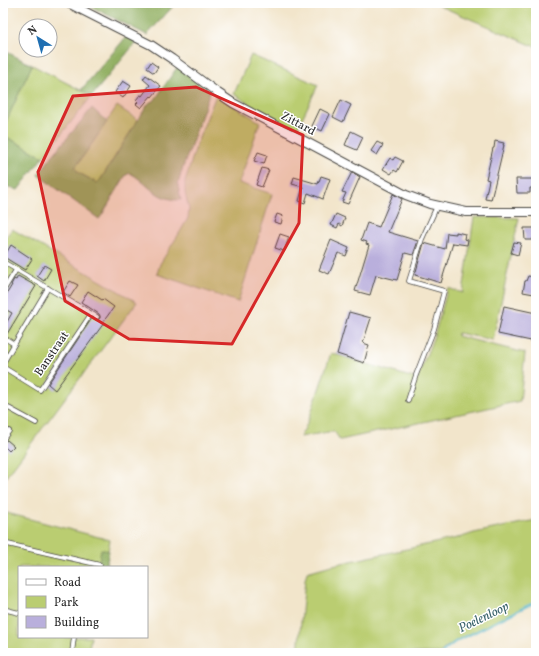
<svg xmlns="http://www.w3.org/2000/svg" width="539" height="656" font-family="Vollkorn,serif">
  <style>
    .green { fill: #bacd71; stroke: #727c4e }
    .forest { fill: #93b063; stroke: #5f6e47 }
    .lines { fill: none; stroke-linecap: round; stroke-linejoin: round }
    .stream { stroke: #4db4cc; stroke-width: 2 }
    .building { fill: #b9afdc }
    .lane-casing { stroke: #494743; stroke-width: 5.5 }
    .street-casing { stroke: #494743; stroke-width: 10 }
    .lane { stroke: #fff; stroke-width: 4 }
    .street { stroke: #fff; stroke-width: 8 }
    .marked { fill: #d62828; fill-opacity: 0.2; stroke: #d62828; stroke-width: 3; stroke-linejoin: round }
    .labels { text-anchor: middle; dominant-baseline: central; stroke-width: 3; stroke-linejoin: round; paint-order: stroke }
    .street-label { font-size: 12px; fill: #2b2b2b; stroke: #fff }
    .water-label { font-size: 13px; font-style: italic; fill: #39626b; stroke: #fff }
  </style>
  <rect width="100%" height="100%" fill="#fff"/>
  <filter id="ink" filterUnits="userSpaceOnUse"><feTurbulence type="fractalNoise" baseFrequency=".025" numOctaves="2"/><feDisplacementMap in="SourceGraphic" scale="8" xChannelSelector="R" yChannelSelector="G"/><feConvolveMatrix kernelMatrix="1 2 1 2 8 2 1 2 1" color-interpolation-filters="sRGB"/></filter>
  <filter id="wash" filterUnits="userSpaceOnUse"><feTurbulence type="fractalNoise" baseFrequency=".012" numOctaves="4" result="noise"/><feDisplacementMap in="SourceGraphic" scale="16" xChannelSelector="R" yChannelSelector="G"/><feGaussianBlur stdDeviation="0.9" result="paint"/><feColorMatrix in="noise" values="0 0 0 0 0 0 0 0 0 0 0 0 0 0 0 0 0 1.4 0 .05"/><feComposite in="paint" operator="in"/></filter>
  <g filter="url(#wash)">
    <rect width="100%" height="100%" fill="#f2e5cb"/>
    <!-- green -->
    <g class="green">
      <path d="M433,3H536V47Z"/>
      <path d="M251,55L318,85L296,131L260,111L234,94Z"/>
      <path d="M32,65L92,96L43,157L3,135V128Z"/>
      <path d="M216,95L260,122L239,183L272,194L238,302L157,274L160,264L180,232L188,218L189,209L185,193V182L197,143Z"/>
      <path d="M117,106L138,120L101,179L97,183L79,173L75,168Z"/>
      <path d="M474,217L519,218L493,340L458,333L457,336L525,353L520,401L340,440L334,431L300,437L304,430L309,419L331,353L417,379L435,333L448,288L463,293Z"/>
      <path d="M12,229L137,302L3,481V241Z"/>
      <path d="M3,512L110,540L105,567H19V637H91L88,653H3Z"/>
      <path d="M536,520V602L456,641L445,648L440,653H298L305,580L307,572L328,566L462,537L474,533Z"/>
    </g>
    <!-- forest -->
    <g class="forest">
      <path d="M90,3H176L147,35L88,5Z"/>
      <path d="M127,36L137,41L92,96L81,90Z"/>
      <path d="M3,50L32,65L3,128Z"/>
      <path d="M178,66L210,92L181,173L178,185L181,200C177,200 174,200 171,199C154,197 144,180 130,173L126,175L102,215L99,219L38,175L53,155L92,108L107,122L75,168L79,173L97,183L101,179L148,104L150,102L154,101Z"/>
      <path d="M3,135L43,157L18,190L3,185Z"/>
      <path d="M101,549L109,551L106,567H98Z"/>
    </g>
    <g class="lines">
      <!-- stream -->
      <path class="stream" d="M442,653L446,649L455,642L527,606L536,602"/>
    </g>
    <g id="blocks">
      <!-- building -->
      <g class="building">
        <path d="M151,62L158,67L154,73L147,68Z"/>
        <path d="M146,75L161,86L152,97L151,96L141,108L136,104L138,102L136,100L140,95L142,96L150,85L143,79Z"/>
        <path d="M123,81L131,86L123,98L115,92Z"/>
        <path d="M341,100L351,105L343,122L333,117Z"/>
        <path d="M320,109L330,114L322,131L312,126Z"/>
        <path d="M351,131L363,137L357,150L345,145Z"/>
        <path d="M495,141L504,143L503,145H504L491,200L485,199L489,180L486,179L493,148H494Z"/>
        <path d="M377,142L383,145L377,155L371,151Z"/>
        <path d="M258,152L267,155L264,164L254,161Z"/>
        <path d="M395,157L403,161L397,172L394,170L391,174L383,169L390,158L393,160Z"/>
        <path d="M262,168L269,170L262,187L256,185Z"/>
        <path d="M352,172L360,177L348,204L342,202L346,193L342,192Z"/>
        <path d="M321,176L330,179L323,199L308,193L305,203L299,201L303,187L292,184L294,177L318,184Z"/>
        <path d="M516,179H536V188H530V193H517Z"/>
        <path d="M393,194L402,199L388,232L418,241L413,255L405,253L397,280L376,275L370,295L355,291L369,245L366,244L367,242L361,240L367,223L379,227Z"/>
        <path d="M277,214L283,216L281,224L274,222Z"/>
        <path d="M336,214L345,218L342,226L339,224L337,228L331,225Z"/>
        <path d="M524,228H536V238H533V240H525Z"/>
        <path d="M456,232L465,234L464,239L468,240L467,245L453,243L441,283L415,275L424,243L445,249L447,233L456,234Z"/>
        <path d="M280,234L289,237L284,251L275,248Z"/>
        <path d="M331,240L349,248L346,256L338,253L329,274L319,270Z"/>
        <path d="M514,242L521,243L518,255L511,253Z"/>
        <path d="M11,245L32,259L25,270L4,257Z"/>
        <path d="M44,265L51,269L44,281L37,276Z"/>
        <path d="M18,276L36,286L7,334L3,332V329L12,313L3,308V300L12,285H11L14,279L16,280Z"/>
        <path d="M528,276L534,277L533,281H536L534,294L523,292L525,281H526Z"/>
        <path d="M70,281L78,285L70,297L63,292Z"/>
        <path d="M88,291L102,300L103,299L114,307L103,322L104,323L55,390L48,384L92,318L97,320L100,318V316L99,314L81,302Z"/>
        <path d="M504,306L536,313V318L531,341L498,334Z"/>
        <path d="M349,312L371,318L363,343L369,345L364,363L337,354Z"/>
        <path d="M7,440L14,446L9,451L3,445V442Z"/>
      </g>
    </g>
  </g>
  <g filter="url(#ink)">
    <use href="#blocks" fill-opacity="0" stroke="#494743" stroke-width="1"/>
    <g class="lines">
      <!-- lane casing -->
      <g class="lane-casing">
        <g id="lane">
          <path d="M5,263L97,317"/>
          <path d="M3,291L16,270"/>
          <path d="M3,337L14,344"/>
          <path d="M3,363L48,288"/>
          <path d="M3,367L40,390L91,314"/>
          <path d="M408,400L416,375L434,329L444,291L409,281L422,239L437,206"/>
          <path d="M3,405L36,423"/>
          <path d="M3,439L9,431"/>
          <path d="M3,543L100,565"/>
          <path d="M3,609L19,613"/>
          <path d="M72,653L74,637"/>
        </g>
      </g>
      <!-- street casing -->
      <g class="street-casing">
        <path id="street" d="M68,3L151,45L172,59L218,93L233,103L406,195L430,204L466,212H536"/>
      </g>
      <!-- lane -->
      <use href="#lane" class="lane"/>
      <!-- street -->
      <use href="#street" class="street"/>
    </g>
  </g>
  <!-- marked area -->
  <path class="marked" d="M196,87L303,135L299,223L232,344L129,339L65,301L38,172L73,96Z"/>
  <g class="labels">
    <!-- street labels -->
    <g class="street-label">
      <text transform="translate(298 124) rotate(28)">Zittard</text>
      <text transform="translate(52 354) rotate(-56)">Banstraat</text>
    </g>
    <!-- water labels -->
    <g class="water-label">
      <text transform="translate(484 618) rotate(-26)">Poelenloop</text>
    </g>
  </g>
  <!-- margin -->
  <rect width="539" height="656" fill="none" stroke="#fff" stroke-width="16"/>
  <!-- legend -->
  <rect x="18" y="566" width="130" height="72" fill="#ffffff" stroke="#aaaaaa"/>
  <rect x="26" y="579" width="20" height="6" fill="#ffffff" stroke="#aaaaaa"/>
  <text x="54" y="586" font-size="12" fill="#2b2b2b">Road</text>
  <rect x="26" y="596" width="20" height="12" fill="#bacd71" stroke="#aaaaaa"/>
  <text x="54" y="606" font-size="12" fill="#2b2b2b">Park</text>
  <rect x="26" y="616" width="20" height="12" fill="#b9afdc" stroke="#aaaaaa"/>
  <text x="54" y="626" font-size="12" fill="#2b2b2b">Building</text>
  <!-- north arrow -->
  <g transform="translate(38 38) rotate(323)"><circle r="19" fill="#ffffff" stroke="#aaaaaa"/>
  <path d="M0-3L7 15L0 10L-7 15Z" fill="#1f6fb2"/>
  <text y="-6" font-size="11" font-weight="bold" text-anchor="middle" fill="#2b2b2b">N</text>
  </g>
</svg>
